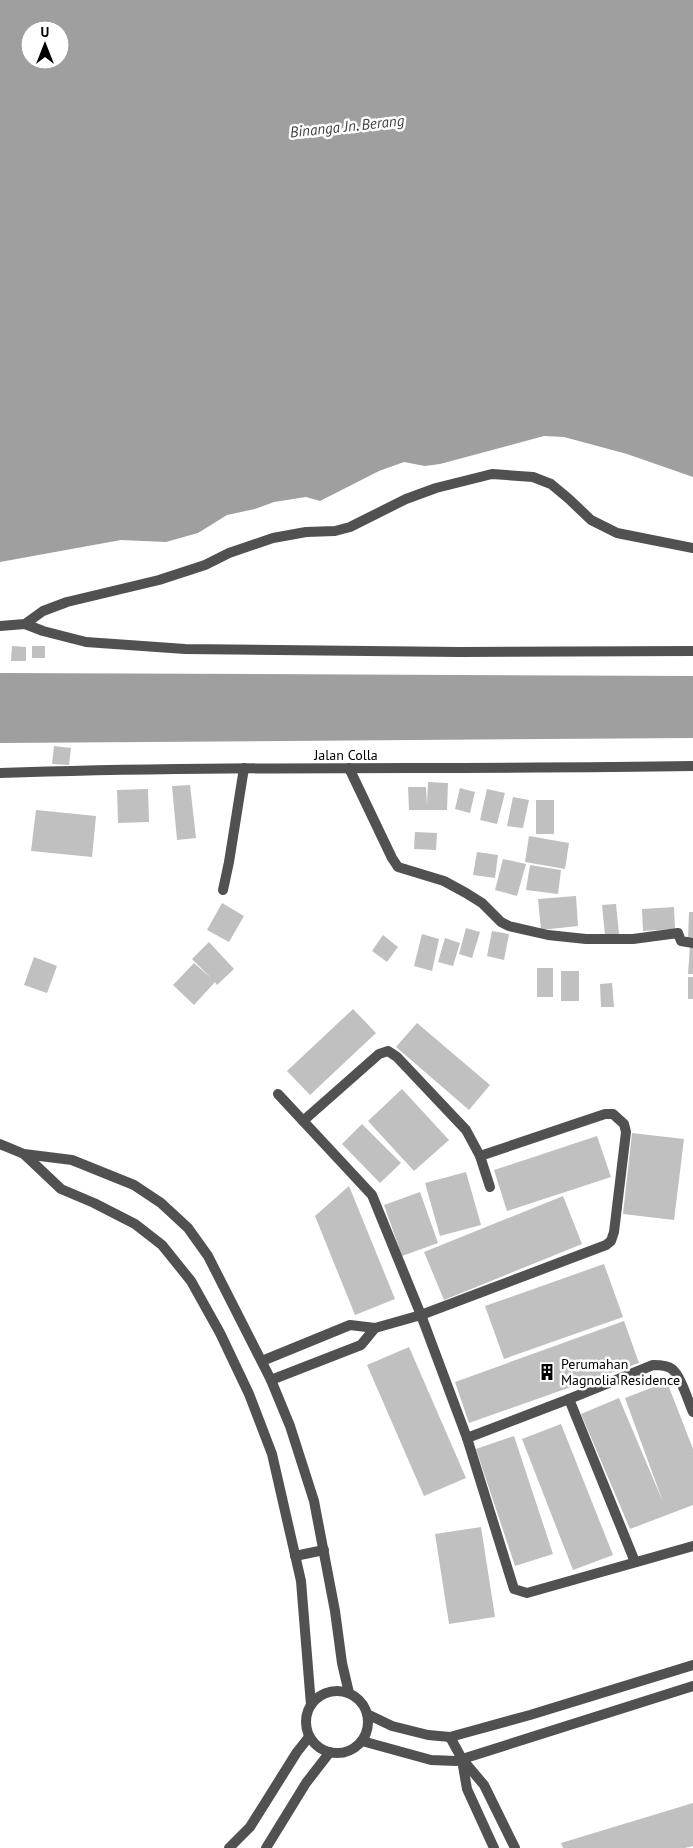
<svg xmlns="http://www.w3.org/2000/svg" width="693" height="1848" font-family="'PT Sans',sans-serif">
  <style>
    .water { fill: #9f9f9f; fill-rule: evenodd }
    .building { fill: #c0c0c0 }
    .lines { fill: none; stroke-linecap: round; stroke-linejoin: round }
    .minor { stroke: #515151; stroke-width: 10 }
    .tertiary { stroke: #515151; stroke-width: 10 }
    .labels { text-anchor: middle; dominant-baseline: central; stroke-width: 5; stroke-linejoin: round; paint-order: stroke }
    .street-label { font-size: 14px; fill: #000; stroke: #fff }
    .poi-label { font-size: 14px; fill: #000; stroke: #fff; text-anchor: start }
    .water-label { font-size: 15px; font-style: italic; fill: #404040; stroke: #fff }
  </style>
  <rect width="100%" height="100%" fill="#fff"/>
  <!-- water -->
  <g class="water">
    <path d="M0,0H693V477L627,454L564,437L544,436L440,464L425,466L404,462L379,471L320,501L306,497L274,502L255,509L227,515L198,533L166,542L121,540L0,562ZM30,30H60V60H30Z"/>
    <path d="M0,673L693,676V738L0,743Z"/>
  </g>
  <!-- building -->
  <g class="building">
    <path d="M12,646L26,647V661H11Z"/>
    <rect x="32" y="646" width="13" height="12"/>
    <path d="M54,746L71,748L69,765L52,764Z"/>
    <path d="M428,782L448,783L447,810H409L408,787H426L427,805Z"/>
    <path d="M190,785L196,838L177,840L172,786Z"/>
    <path d="M460,788L475,792L470,813L455,809Z"/>
    <path d="M148,789L149,822L118,823L117,790Z"/>
    <path d="M487,789L505,793L497,824L480,820Z"/>
    <path d="M513,797L529,800L523,828L507,826Z"/>
    <rect x="536" y="800" width="18" height="34"/>
    <path d="M36,810L96,816L92,857L31,851Z"/>
    <path d="M415,832L437,833L436,850L414,849Z"/>
    <path d="M529,836L569,843L565,869L525,862Z"/>
    <path d="M477,852L498,855L495,878L473,875Z"/>
    <path d="M503,859L526,864L517,896L495,890Z"/>
    <path d="M530,865L561,870L558,894L526,890Z"/>
    <path d="M576,896L578,926L541,930L538,899Z"/>
    <path d="M222,903L244,916L229,942L207,930Z"/>
    <path d="M616,904L619,934L605,935L602,905Z"/>
    <path d="M674,907L675,929L643,931L642,909Z"/>
    <path d="M689,912H693V940H688Z"/>
    <path d="M466,928L480,932L472,958L459,954Z"/>
    <path d="M492,931L509,934L504,960L487,956Z"/>
    <path d="M422,934L439,939L432,971L414,966Z"/>
    <path d="M383,935L398,947L387,962L372,951Z"/>
    <path d="M445,938L460,943L453,966L438,962Z"/>
    <path d="M209,942L234,969L217,985L215,982L194,1005L173,985L194,963L212,979L192,959Z"/>
    <path d="M690,946H693V974H688Z"/>
    <path d="M34,957L57,966L47,993L24,985Z"/>
    <rect x="537" y="968" width="16" height="29"/>
    <rect x="561" y="971" width="18" height="30"/>
    <rect x="688" y="977" width="5" height="22"/>
    <path d="M612,983L614,1007H601L600,984Z"/>
    <path d="M353,1009L376,1033L310,1095L287,1071Z"/>
    <path d="M417,1023L490,1085L469,1110L396,1047Z"/>
    <path d="M402,1089L449,1140L414,1171L368,1121Z"/>
    <path d="M362,1124L401,1163L380,1183L342,1144Z"/>
    <path d="M632,1133L684,1139L674,1220L623,1214Z"/>
    <path d="M597,1136L611,1177L507,1211L494,1170Z"/>
    <path d="M466,1172L481,1225L440,1236L425,1183Z"/>
    <path d="M349,1186L395,1299L355,1315L315,1216Z"/>
    <path d="M420,1192L438,1243L402,1256L384,1205Z"/>
    <path d="M563,1196L582,1244L444,1300L424,1252Z"/>
    <path d="M604,1264L623,1317L504,1359L485,1306Z"/>
    <path d="M624,1321L639,1363L469,1423L455,1382Z"/>
    <path d="M409,1347L466,1478L424,1496L367,1365Z"/>
    <path d="M667,1382L693,1449V1505L630,1529L581,1414L619,1398L663,1502L625,1398Z"/>
    <path d="M561,1424L613,1555L573,1570L522,1439Z"/>
    <path d="M514,1436L553,1554L515,1566L476,1449Z"/>
    <path d="M481,1527L495,1617L449,1624L435,1534Z"/>
    <path d="M693,1803V1846L685,1848H563L561,1843Z"/>
  </g>
  <g class="lines">
    <!-- minor -->
    <g class="minor">
      <path d="M25,624L43,631L86,642L185,649L459,652L693,651"/>
      <path d="M349,768L392,858L398,867L444,881L466,893L482,903L501,922L509,926L548,935L586,939H633L678,933L681,941L693,943"/>
      <path d="M0,773C231,765 462,770 693,766"/>
      <path d="M223,890L229,862L244,768"/>
      <path d="M278,1094L372,1195L421,1315L467,1438L514,1589L527,1593L693,1546"/>
      <path d="M303,1121L379,1054L388,1051L397,1057L466,1130L480,1156L490,1187"/>
      <path d="M0,1144L24,1154L72,1160L134,1185L161,1203L188,1228L208,1256L271,1380L290,1426L314,1501L335,1611L342,1663L349,1693"/>
      <path d="M24,1154L61,1189L94,1203L135,1224L162,1245L191,1281L220,1333L249,1394L272,1454L301,1581L311,1705"/>
      <path d="M262,1361L350,1325L375,1328L421,1315L606,1245L611,1241L614,1232L626,1132L624,1124L613,1114H605L480,1156"/>
      <path d="M271,1380L361,1345L375,1328"/>
      <path d="M569,1399L635,1562"/>
      <path d="M467,1438L569,1399L653,1365C659,1365 667,1365 672,1369C681,1376 688,1401 693,1412"/>
      <path d="M295,1556L324,1550"/>
      <circle cx="337" cy="1722" r="31"/>
      <path d="M367,1714L392,1726L428,1735L450,1737L530,1715L693,1665"/>
      <path d="M450,1737L462,1759L484,1785L515,1848"/>
      <path d="M362,1741L431,1760L456,1761L693,1686"/>
      <path d="M462,1760L467,1789L494,1848"/>
      <path d="M229,1848L250,1827L297,1752L309,1737"/>
      <path d="M266,1848L306,1783L330,1752"/>
    </g>
    <!-- tertiary -->
    <path class="tertiary" d="M0,626L25,624L43,611L67,602L159,580L205,565L229,553L273,538L306,532L335,531L350,527L406,499L436,488L492,474L533,477L551,484L569,499L591,520L617,533L693,548"/>
  </g>
  <!-- icons -->
  <defs>
    <g id="building-bare" transform="scale(1.35)"><path d="M-4-6H4V6H1V3H-1V6H-4ZM-2.5-4.3h1.7v1.8h-1.7ZM.8-4.3h1.7v1.8H.8ZM-2.5-1h1.7V.8h-1.7ZM.8-1h1.7V.8H.8Z" fill="#000" stroke="#fff" stroke-width="2.5" paint-order="stroke"/></g>
  </defs>
  <g fill-rule="evenodd">
    <use href="#building-bare" x="547" y="1372"/>
  </g>
  <g class="labels">
    <!-- street labels -->
    <g class="street-label">
      <text x="346" y="755">Jalan Colla</text>
    </g>
    <!-- poi labels -->
    <g class="poi-label">
      <text x="561" y="1364">Perumahan<tspan x="561" dy="16">Magnolia Residence</tspan></text>
    </g>
    <!-- water labels -->
    <g class="water-label">
      <text transform="translate(347 126) rotate(-6)">Binanga Jn. Berang</text>
    </g>
  </g>
  <!-- north arrow -->
  <g transform="translate(45 45)"><circle r="24" fill="#ffffff" stroke="#999999"/>
  <path d="M0-4L9 19L0 12L-9 19Z" fill="#000000"/>
  <text y="-8" font-size="14" font-weight="bold" text-anchor="middle" fill="#000000">U</text>
  </g>
</svg>
